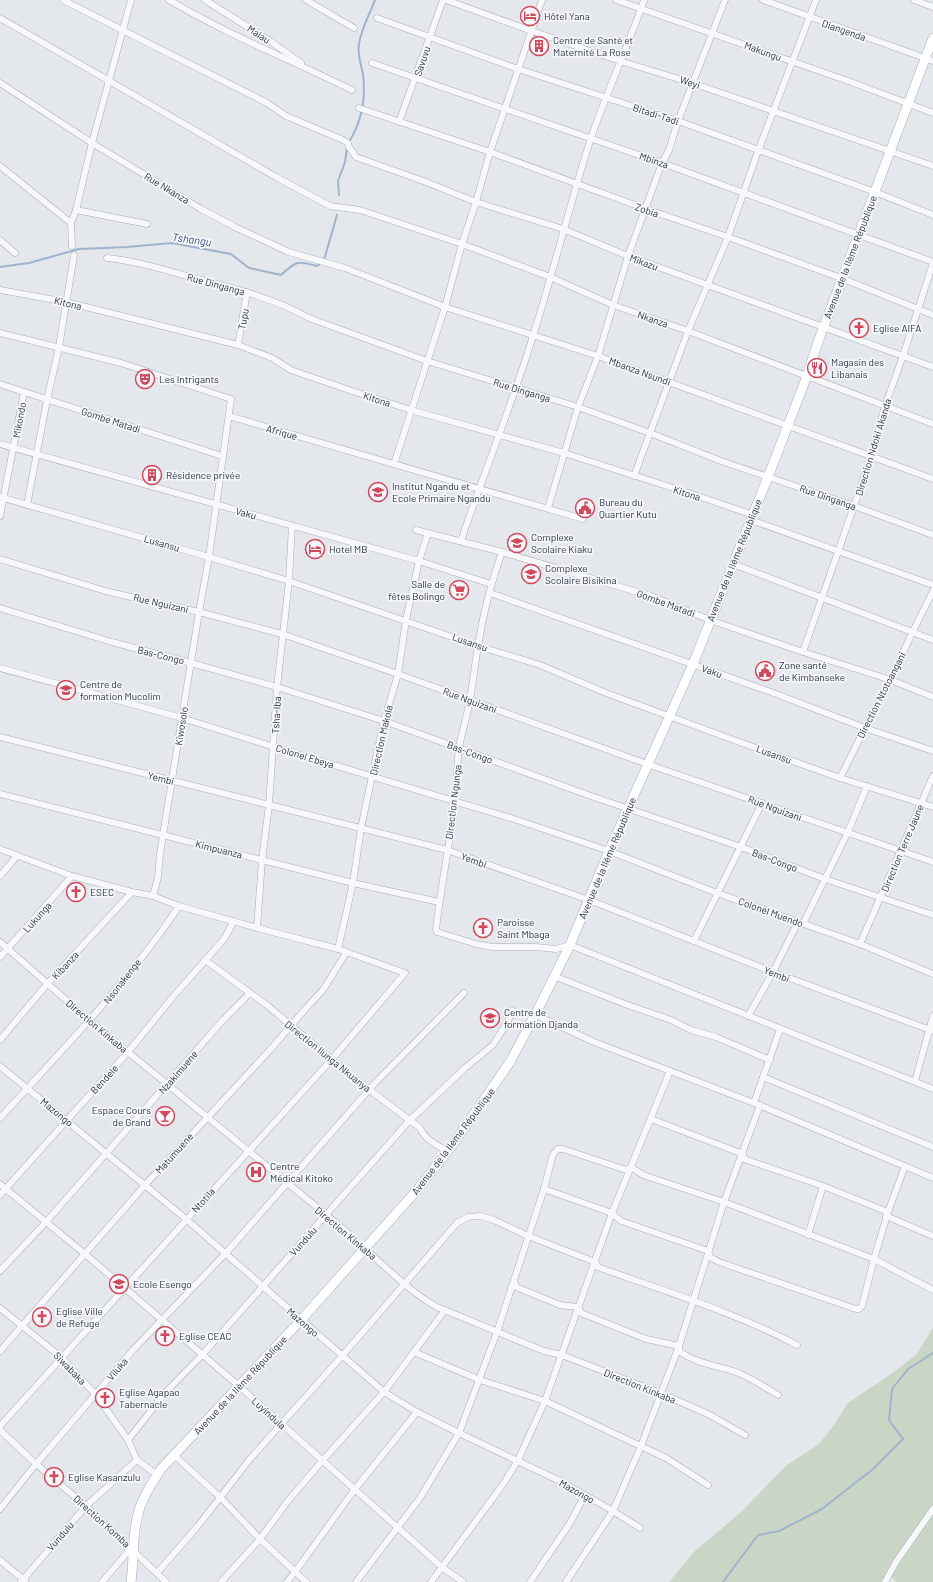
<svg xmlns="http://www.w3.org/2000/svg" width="933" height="1582" font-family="Barlow,sans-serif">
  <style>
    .green { fill: #c9d6c5 }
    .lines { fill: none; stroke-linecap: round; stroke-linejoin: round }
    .stream { stroke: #9fb4cc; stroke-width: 2 }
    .street-casing { stroke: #a9aeb7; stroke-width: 7 }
    .secondary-casing { stroke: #a9aeb7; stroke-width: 10 }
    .street { stroke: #f7f8fa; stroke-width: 6 }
    .secondary { stroke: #fff; stroke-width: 9 }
    .labels { text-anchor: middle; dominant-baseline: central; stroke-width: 3.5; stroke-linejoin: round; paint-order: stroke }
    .poi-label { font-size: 10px; fill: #2b3445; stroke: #f4f6f9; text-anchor: start }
    .street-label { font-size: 10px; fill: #2b3445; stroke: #f4f6f9 }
    .water-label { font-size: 11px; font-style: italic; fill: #34527a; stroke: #f4f6f9 }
  </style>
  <rect width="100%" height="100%" fill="#e4e7ec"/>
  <!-- green -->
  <path class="green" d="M933,1328V1582H897L892,1578L883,1582H669L695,1551L739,1514L787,1465L819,1444L831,1429L848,1403L887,1377L916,1355Z"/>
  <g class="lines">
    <!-- stream -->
    <g class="stream">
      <path d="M349,142C362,121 366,99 363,74C361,64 357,54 359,44C361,29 370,14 375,0"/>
      <path d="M339,195L338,181L345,162L347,148"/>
      <path d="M324,260L337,215"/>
      <path d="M0,267L29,263L79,249L127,247L172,243L231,254L249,268L281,275C297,260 297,261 317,266L321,263"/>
      <path d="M723,1582L758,1535L779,1531L822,1509L873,1469L903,1439L889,1420L892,1389L908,1369L933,1353"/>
    </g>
    <!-- street casing -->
    <g class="street-casing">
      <g id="street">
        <path d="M63,0L267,103L286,116L341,139L348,143L349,147L356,157L426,182L476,202L563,229L628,256L933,367"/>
        <path d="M169,0C228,35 291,60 352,90"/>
        <path d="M205,0L270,41L301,63"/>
        <path d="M306,0L354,28"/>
        <path d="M446,0L532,31L620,61L692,83L933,166"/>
        <path d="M616,0L851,82L933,113"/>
        <path d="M763,0L933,61"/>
        <path d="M914,0L933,7"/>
        <path d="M0,18L276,177L330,206L360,210L462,244L550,277L613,305L688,331L933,424"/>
        <path d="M377,18L518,69L678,121L875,192L933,215"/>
        <path d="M372,63L662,163L933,262"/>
        <path d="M0,83L92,143L201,209L235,227L289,252L345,268L445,307L598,356L933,479"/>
        <path d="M359,108L490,152L646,209L728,237L841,278L933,315"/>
        <path d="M399,122L443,0"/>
        <path d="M0,166L71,223"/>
        <path d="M76,210L147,224"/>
        <path d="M0,240L15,253"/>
        <path d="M72,246L71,223L76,210L92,143L131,0"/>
        <path d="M107,258C137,261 165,270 194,278C232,288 274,298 309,318L427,361L578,407L650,433L721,461L854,506L933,535"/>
        <path d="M0,290L66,302L238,345L272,358L291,370L349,390L411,410L564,453L695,495L753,515"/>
        <path d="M0,333L121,363L231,399L209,557L199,612L160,854L158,877L153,896"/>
        <path d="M238,345L247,292"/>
        <path d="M0,384L222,456"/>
        <path d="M229,416L583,519"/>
        <path d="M0,444L419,561L491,584"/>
        <path d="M394,464L445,307L462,244L476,202L490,152L542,0"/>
        <path d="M634,476L688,331L728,237L758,151L816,0"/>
        <path d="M0,497L209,557L289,581L478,646L540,665L606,693L742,743L840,778L933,807"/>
        <path d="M27,505L47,400L59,347L74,255"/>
        <path d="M548,508L578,407L598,356L628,256L662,163L669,150L678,121L725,0"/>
        <path d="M0,516L24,392"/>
        <path d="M751,520L933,585"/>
        <path d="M416,530L502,552L651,596L710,620L803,652L891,680L933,697"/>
        <path d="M461,541C484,472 512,405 533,336C554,270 570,203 591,138C607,91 628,47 644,0"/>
        <path d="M502,552C491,583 483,614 478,646C475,664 473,682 470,700C467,716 462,732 459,748C457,765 457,783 455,800C450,843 441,886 436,929L437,932L476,944L492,947H536L556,949L570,945L933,1089"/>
        <path d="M0,559L109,592L199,612L282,634L398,674L647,764L933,862"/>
        <path d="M733,564L933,640"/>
        <path d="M490,593L771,692L865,728L933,751"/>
        <path d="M0,608L112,642L191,663L277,687L384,721L588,795L741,847L825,879L933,915"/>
        <path d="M803,652L854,506L871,457L885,406L903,356L933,263"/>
        <path d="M0,668L182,718L274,747L514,819L609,851L717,893L860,944L933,974"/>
        <path d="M0,737L447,850L589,900L773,972L933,1031"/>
        <path d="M840,778L865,728L891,680L912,633L933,591"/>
        <path d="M0,794L353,883L439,902"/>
        <path d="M0,849L72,876L132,892L153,896L179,906L257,928L338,949L405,973L332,1059L0,1426"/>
        <path d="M0,876L17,856"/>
        <path d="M803,924L847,834L867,786"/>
        <path d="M257,928L262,860L269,805L277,687L289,581L292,526"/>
        <path d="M694,941L762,803"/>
        <path d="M0,942L90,1021L346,1231C351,1238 357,1246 365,1249C388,1269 410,1292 437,1307L544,1351L562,1355L660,1393L708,1414L745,1435"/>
        <path d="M860,944L933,776"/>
        <path d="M338,949L353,883L361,828L372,776L384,721L398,674L406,620L419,561L428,533"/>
        <path d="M0,957L72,876"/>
        <path d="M205,960L268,1006L346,1072L420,1128C424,1138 434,1143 443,1149L451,1147"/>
        <path d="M554,976L625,1004L671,1020L691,1030L716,1037L770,1060"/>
        <path d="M748,1016L773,972L798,922"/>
        <path d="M534,1017L536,1015L594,1042L754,1103L933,1178"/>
        <path d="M0,1040L48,983L132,892"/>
        <path d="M0,1066L186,1219L384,1392L417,1412L459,1433L562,1482L613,1511L640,1528"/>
        <path d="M763,1077L933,1147"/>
        <path d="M915,1081L933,1016"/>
        <path d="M754,1103L780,1029"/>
        <path d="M0,1118C62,1050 128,983 179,906"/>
        <path d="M651,1119L743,1154L744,1159L823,1186L888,1212"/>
        <path d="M0,1184L85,1254L239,1386L443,1568L463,1582"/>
        <path d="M544,1189L612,1213L621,1221L708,1251L710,1257L719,1262L856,1309H859L862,1306L874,1259L933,1290"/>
        <path d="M0,1195L128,1052L172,998L224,939L234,921"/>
        <path d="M886,1216L933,1236"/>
        <path d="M808,1235L823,1186"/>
        <path d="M0,1271L46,1222L223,1020L250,993"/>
        <path d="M514,1280L516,1287L560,1305L578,1307L581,1313L646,1339L679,1346L680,1352C700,1365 716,1365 736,1372C750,1377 764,1387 778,1395"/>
        <path d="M0,1308L62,1358L96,1395L128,1440L137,1460L157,1475"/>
        <path d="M0,1351L145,1185L270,1050L307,1007L323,990L346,953"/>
        <path d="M414,1352L480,1380L545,1401L666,1458L708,1485"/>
        <path d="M0,1430L36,1464L86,1506L166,1582"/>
        <path d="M128,1440L165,1393L202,1355L409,1121L465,1068L493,1045L508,1021L512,1010"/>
        <path d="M174,1455L221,1498L260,1539L306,1582"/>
        <path d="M0,1509L36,1464L133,1350L225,1254L374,1084L464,993"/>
        <path d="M0,1560L25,1581"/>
        <path d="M157,1573L197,1527L250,1459L342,1356L457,1223L468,1217L480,1216L494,1220L528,1236L595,1262L598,1267C666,1292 732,1311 797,1345"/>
        <path d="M21,1582L86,1506L137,1460"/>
        <path d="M102,1582L133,1546"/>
        <path d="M221,1582L260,1539L287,1502L323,1460L384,1392L445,1310"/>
        <path d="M287,1582L295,1572L355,1489L417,1412"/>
        <path d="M356,1582L420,1498L459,1433L497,1332L544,1189L552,1158L554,1153L558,1149H563L626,1170L631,1167L643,1175L724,1202L874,1259L888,1212L905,1166"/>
        <path d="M431,1582L504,1483L518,1460L545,1401L612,1213L670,1071"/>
        <path d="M530,1582L570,1523L585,1495"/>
        <path d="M566,1582L613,1511L641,1446L679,1346L724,1202L760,1105"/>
        <path d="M885,1582L896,1562L933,1509"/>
      </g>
    </g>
    <!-- secondary casing -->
    <g class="secondary-casing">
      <path id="secondary" d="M131,1582C134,1560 132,1535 138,1514C142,1498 152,1483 161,1469L301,1320L417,1190L451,1147L510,1062L536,1013L570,945L609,851L693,664L768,477L807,376L818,342L933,38"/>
    </g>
    <!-- street -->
    <use href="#street" class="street"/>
    <!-- secondary -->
    <use href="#secondary" class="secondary"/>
  </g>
  <!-- icons -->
  <defs>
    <g id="hotel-ring" transform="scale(1)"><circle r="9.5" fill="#f4f6f9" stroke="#d1495b" stroke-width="1.5"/><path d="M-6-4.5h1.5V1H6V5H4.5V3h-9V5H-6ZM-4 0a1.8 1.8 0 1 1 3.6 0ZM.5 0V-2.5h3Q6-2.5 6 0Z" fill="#d1495b"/></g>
    <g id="building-ring" transform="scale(1)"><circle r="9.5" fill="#f4f6f9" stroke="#d1495b" stroke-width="1.5"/><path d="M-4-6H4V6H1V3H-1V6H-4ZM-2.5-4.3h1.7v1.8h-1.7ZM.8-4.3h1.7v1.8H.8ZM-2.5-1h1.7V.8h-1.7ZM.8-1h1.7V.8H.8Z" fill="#d1495b"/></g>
    <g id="church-ring" transform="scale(1)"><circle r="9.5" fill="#f4f6f9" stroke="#d1495b" stroke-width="1.5"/><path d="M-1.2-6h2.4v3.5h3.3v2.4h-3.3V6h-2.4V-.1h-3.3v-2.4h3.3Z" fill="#d1495b"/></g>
    <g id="restaurant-ring" transform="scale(1)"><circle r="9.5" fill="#f4f6f9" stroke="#d1495b" stroke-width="1.5"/><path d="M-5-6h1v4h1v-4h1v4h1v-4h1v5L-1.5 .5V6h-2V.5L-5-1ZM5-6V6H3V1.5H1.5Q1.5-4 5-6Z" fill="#d1495b"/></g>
    <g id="theatre-ring" transform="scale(1)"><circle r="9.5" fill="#f4f6f9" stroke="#d1495b" stroke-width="1.5"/><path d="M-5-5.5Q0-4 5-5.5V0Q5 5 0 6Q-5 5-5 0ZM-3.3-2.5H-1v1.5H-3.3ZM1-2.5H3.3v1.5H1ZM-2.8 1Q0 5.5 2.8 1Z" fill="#d1495b"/></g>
    <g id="school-ring" transform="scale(1)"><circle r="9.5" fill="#f4f6f9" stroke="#d1495b" stroke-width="1.5"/><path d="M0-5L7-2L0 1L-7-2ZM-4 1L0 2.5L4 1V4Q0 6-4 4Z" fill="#d1495b"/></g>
    <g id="civic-ring" transform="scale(1)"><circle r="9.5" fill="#f4f6f9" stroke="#d1495b" stroke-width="1.5"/><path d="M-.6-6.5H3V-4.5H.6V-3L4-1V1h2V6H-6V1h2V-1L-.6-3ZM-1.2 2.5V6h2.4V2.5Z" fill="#d1495b"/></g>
    <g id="supermarket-ring" transform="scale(1)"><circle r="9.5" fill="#f4f6f9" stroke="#d1495b" stroke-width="1.5"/><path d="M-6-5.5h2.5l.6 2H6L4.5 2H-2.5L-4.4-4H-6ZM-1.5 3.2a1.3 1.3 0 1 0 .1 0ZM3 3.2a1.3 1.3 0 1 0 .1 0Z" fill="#d1495b"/></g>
    <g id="bar-ring" transform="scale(1)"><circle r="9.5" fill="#f4f6f9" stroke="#d1495b" stroke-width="1.5"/><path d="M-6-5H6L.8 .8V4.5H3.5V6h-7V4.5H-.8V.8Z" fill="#d1495b"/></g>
    <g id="hospital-ring" transform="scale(1)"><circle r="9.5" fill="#f4f6f9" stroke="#d1495b" stroke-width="1.5"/><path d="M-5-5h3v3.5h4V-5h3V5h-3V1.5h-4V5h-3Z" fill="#d1495b"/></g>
  </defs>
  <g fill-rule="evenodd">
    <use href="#hotel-ring" x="530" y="16"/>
    <use href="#building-ring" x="539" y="46"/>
    <use href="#church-ring" x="859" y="328"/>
    <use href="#restaurant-ring" x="817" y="368"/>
    <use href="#theatre-ring" x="145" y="379"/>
    <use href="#building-ring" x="152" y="475"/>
    <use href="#school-ring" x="378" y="492"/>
    <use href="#civic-ring" x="585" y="508"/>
    <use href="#school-ring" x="517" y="543"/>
    <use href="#hotel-ring" x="315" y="549"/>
    <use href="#school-ring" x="531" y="574"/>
    <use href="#supermarket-ring" x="459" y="590"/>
    <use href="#civic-ring" x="765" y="671"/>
    <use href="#school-ring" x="66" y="690"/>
    <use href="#church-ring" x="76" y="892"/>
    <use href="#church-ring" x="483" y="928"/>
    <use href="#school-ring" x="490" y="1018"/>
    <use href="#bar-ring" x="165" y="1116"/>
    <use href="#hospital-ring" x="256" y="1172"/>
    <use href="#school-ring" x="119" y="1284"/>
    <use href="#church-ring" x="42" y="1317"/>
    <use href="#church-ring" x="165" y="1336"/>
    <use href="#church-ring" x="105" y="1398"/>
    <use href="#church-ring" x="54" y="1477"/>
  </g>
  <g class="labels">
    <!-- poi labels -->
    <g class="poi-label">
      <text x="544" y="16">Hôtel Yana</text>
      <text x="553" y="40">Centre de Santé et<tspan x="553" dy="12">Maternité La Rose</tspan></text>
      <text x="873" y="328">Eglise AIFA</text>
      <text x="831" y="362">Magasin des<tspan x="831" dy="12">Libanais</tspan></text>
      <text x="159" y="379">Les Intrigants</text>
      <text x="166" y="475">Résidence privée</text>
      <text x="392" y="486">Institut Ngandu et<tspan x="392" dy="12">Ecole Primaire Ngandu</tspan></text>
      <text x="599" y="502">Bureau du<tspan x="599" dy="12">Quartier Kutu</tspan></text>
      <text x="531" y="537">Complexe<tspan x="531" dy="12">Scolaire Kiaku</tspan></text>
      <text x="329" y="549">Hotel MB</text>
      <text x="545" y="568">Complexe<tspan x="545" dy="12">Scolaire Bisikina</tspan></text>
      <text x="445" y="584" text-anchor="end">Salle de<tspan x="445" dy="12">fêtes Bolingo</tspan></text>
      <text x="779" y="665">Zone santé<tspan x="779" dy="12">de Kimbanseke</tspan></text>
      <text x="80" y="684">Centre de<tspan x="80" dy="12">formation Mucolim</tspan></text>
      <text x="90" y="892">ESEC</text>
      <text x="497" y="922">Paroisse<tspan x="497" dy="12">Saint Mbaga</tspan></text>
      <text x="504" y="1012">Centre de<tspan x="504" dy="12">formation Djanda</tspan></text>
      <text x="151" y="1110" text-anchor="end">Espace Cours<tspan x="151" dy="12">de Grand</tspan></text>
      <text x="270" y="1166">Centre<tspan x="270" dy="12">Médical Kitoko</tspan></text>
      <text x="133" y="1284">Ecole Esengo</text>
      <text x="56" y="1311">Eglise Ville<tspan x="56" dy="12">de Refuge</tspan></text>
      <text x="179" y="1336">Eglise CEAC</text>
      <text x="119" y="1392">Eglise Agapao<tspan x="119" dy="12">Tabernacle</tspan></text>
      <text x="68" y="1477">Eglise Kasanzulu</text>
    </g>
    <!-- street labels -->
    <g class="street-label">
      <text transform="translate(844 30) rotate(19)">Diangenda</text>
      <text transform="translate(259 34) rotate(33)">Malau</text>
      <text transform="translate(763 51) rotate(20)">Makungu</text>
      <text transform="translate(422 61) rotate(-71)">Savuvu</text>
      <text transform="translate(690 82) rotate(18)">Weyi</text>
      <text transform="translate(656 114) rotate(18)">Bitadi-Tadi</text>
      <text transform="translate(654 160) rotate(19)">Mbinza</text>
      <text transform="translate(167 188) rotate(31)">Rue Nkanza</text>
      <text transform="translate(647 210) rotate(19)">Zobia</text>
      <text transform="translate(850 257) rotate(-69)">Avenue de la IIème République</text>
      <text transform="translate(644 262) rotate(20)">Mikazu</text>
      <text transform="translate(216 284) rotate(15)">Rue Dinganga</text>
      <text transform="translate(68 303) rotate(13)">Kitona</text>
      <text transform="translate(243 319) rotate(-80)">Tupu</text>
      <text transform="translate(653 319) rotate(19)">Nkanza</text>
      <text transform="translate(640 371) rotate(20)">Mbanza Nsundi</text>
      <text transform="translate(522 390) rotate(17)">Rue Dinganga</text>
      <text transform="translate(377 399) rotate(18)">Kitona</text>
      <text transform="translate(19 420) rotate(-80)">Mikondo</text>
      <text transform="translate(111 420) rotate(18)">Gombe Matadi</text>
      <text transform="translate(282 432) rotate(16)">Afrique</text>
      <text transform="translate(873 447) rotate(-73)">Direction Ndoki Akanda</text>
      <text transform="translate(687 493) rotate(18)">Kitona</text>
      <text transform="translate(828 497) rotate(19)">Rue Dinganga</text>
      <text transform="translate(246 513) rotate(15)">Vaku</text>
      <text transform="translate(162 543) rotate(16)">Lusansu</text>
      <text transform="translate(734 560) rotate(-68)">Avenue de la IIème République</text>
      <text transform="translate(161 603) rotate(13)">Rue Nguizani</text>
      <text transform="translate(666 603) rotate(20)">Gombe Matadi</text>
      <text transform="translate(470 642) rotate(19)">Lusansu</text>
      <text transform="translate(161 655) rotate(14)">Bas-Congo</text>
      <text transform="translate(712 671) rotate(20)">Vaku</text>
      <text transform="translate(881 695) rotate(-63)">Direction Ntotoangani</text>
      <text transform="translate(470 700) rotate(20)">Rue Nguizani</text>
      <text transform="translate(276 715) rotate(-87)">Tsha-Iba</text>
      <text transform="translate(181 726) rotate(-81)">Kiwosolo</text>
      <text transform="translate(381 740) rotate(-77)">Direction Makola</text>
      <text transform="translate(470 752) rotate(20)">Bas-Congo</text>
      <text transform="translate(774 754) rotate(20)">Lusansu</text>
      <text transform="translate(305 756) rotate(17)">Colonel Ebeya</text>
      <text transform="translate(161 778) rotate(14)">Yembi</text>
      <text transform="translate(453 802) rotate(-83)">Direction Ngunga</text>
      <text transform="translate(775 808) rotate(20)">Rue Nguizani</text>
      <text transform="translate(902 848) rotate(-67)">Direction Terre Jaune</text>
      <text transform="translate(219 849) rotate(14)">Kimpuanza</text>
      <text transform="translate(607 858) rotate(-67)">Avenue de la IIème République</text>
      <text transform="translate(474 860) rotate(20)">Yembi</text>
      <text transform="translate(775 860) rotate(21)">Bas-Congo</text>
      <text transform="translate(771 912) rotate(20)">Colonel Muendo</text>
      <text transform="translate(37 917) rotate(-48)">Lukunga</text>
      <text transform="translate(65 965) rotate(-47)">Kibanza</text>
      <text transform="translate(777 974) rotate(21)">Yembi</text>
      <text transform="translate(122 981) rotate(-52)">Nsonakenge</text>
      <text transform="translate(97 1026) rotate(40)">Direction Kinkaba</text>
      <text transform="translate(328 1056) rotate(39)">Direction Ilunga Nkuanya</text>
      <text transform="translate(178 1072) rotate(-49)">Nzakimuene</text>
      <text transform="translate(104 1079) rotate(-47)">Bendele</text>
      <text transform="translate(57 1112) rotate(39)">Mazongo</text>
      <text transform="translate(453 1141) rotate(-53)">Avenue de la IIème République</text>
      <text transform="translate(174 1153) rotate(-48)">Matumuene</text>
      <text transform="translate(203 1200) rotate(-48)">Ntotila</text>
      <text transform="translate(346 1233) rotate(40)">Direction Kinkaba</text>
      <text transform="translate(303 1241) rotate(-48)">Vundulu</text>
      <text transform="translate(303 1322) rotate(41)">Mazongo</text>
      <text transform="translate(70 1368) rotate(46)">Siwabaka</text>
      <text transform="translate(117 1369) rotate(-50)">Viluka</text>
      <text transform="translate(240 1385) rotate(-47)">Avenue de la IIème République</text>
      <text transform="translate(640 1386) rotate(22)">Direction Kinkaba</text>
      <text transform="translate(269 1413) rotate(42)">Luyindula</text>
      <text transform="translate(577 1491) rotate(29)">Mazongo</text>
      <text transform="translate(102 1521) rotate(42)">Direction Komba</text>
      <text transform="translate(60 1536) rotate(-49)">Vundulu</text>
    </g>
    <!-- water labels -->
    <g class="water-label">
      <text transform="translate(192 239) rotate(8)">Tshangu</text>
    </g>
  </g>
</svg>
